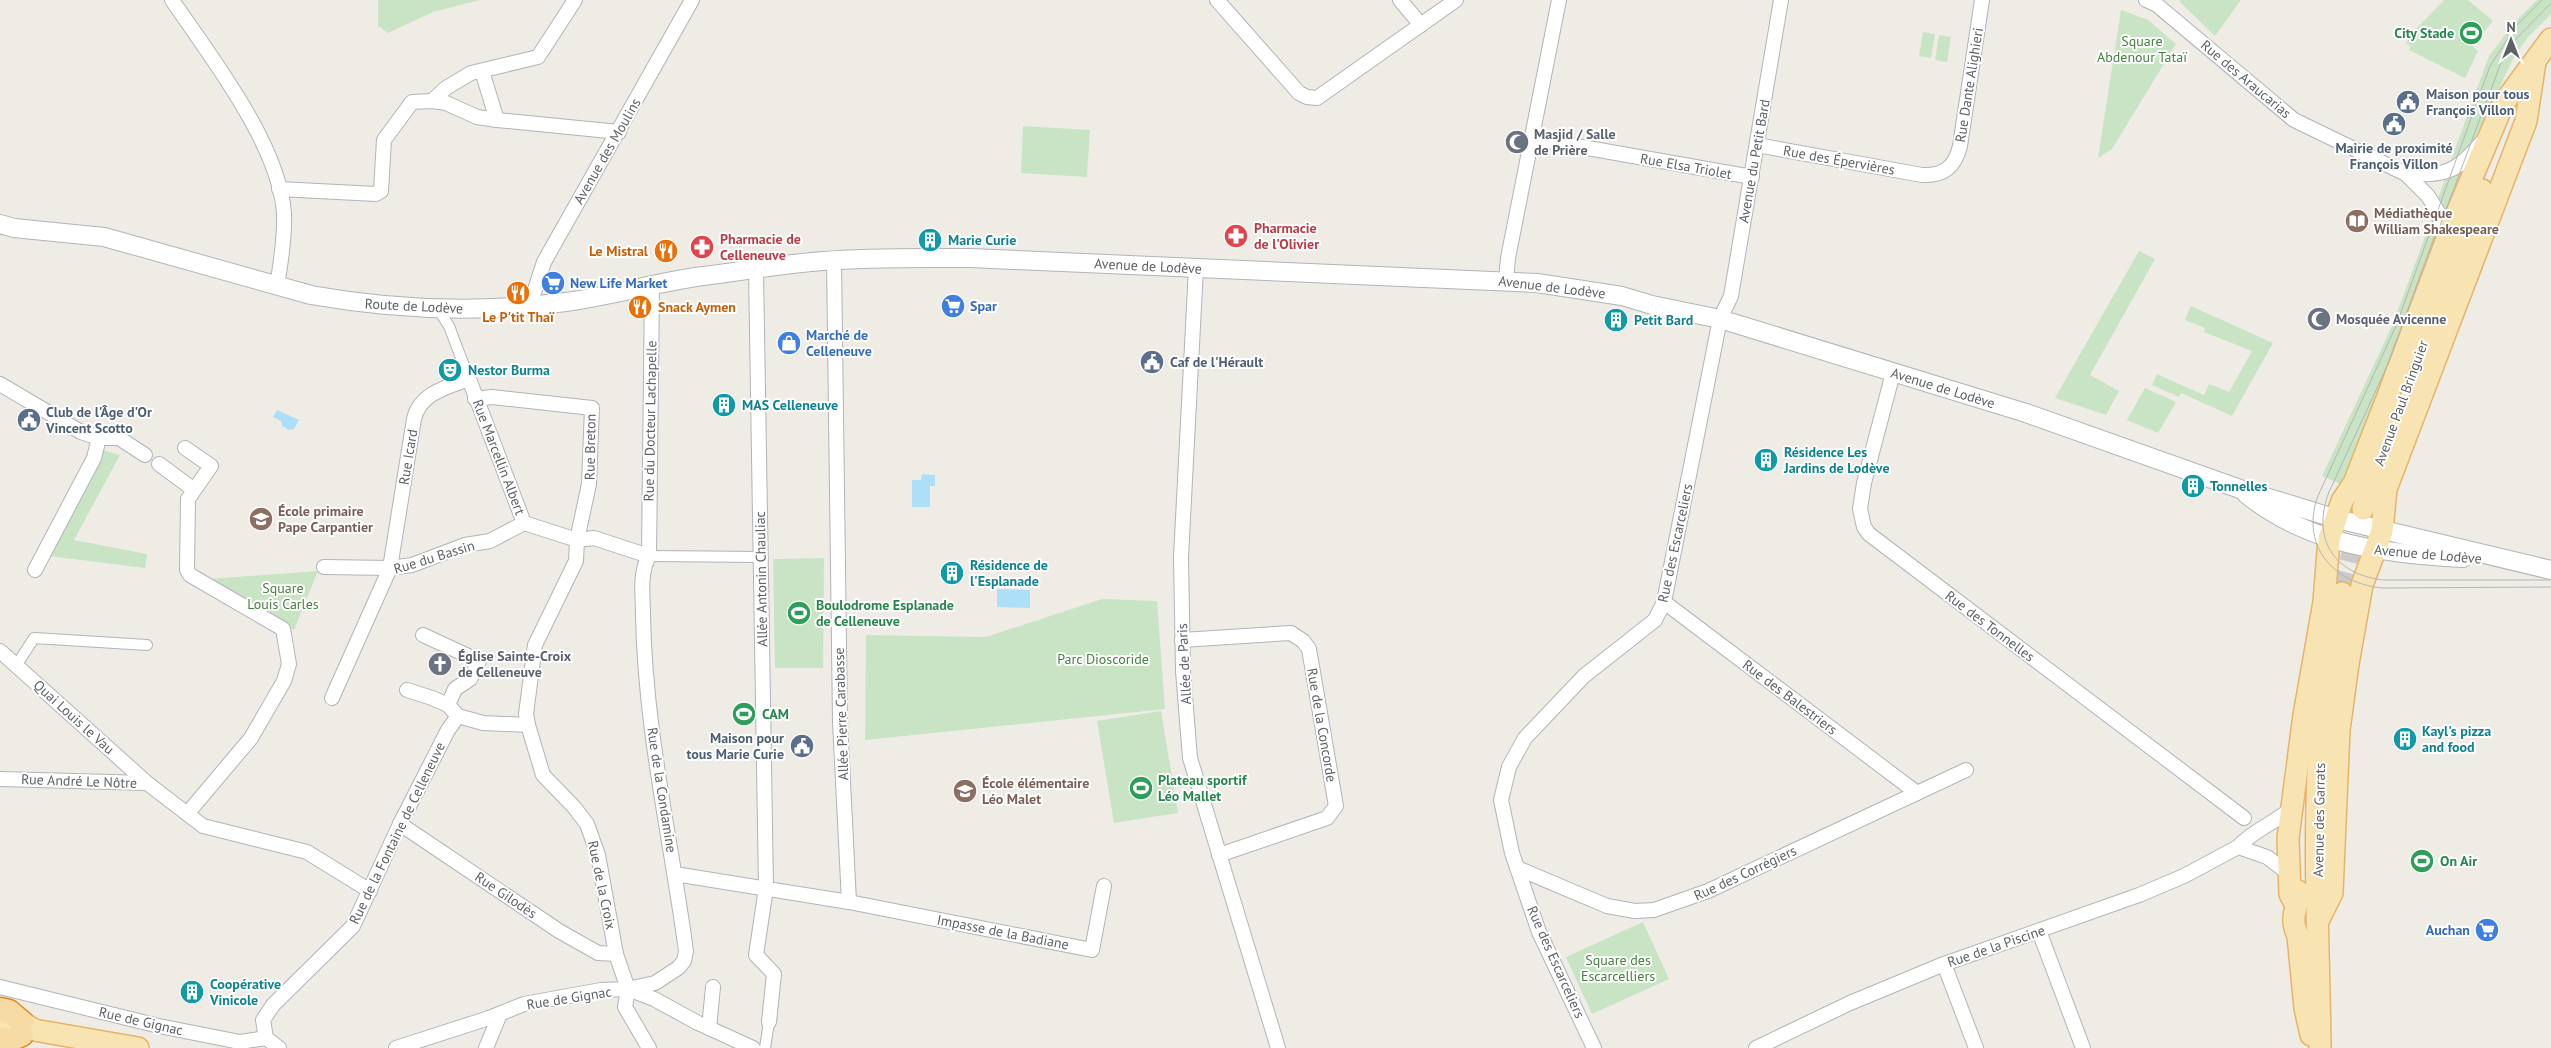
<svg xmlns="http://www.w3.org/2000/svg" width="2551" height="1048" font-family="'PT Sans',sans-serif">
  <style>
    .green { fill: #c9e4c5 }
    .water { fill: #ade0f8 }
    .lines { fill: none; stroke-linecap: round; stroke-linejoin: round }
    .primary-tunnel { stroke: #cbcac6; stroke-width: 21; stroke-dasharray: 21 11; stroke-linecap: butt }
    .pedestrian-casing { stroke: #b1b4b7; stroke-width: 12 }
    .minor-casing { stroke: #b1b4b7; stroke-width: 16 }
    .tertiary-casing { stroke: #b1b4b7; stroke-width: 20 }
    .primary-casing { stroke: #e6b468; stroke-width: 24 }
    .trunk-casing { stroke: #e18914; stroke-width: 25 }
    .pedestrian { stroke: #fff; stroke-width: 10 }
    .minor { stroke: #fff; stroke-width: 14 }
    .tertiary { stroke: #fff; stroke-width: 18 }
    .primary { stroke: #f8e4b2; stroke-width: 21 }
    .trunk { stroke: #f6dba5; stroke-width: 22 }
    .tram { stroke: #b4b5b5; stroke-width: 1 }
    .labels { text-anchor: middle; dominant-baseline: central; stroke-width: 4; stroke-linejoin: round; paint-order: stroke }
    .leisure-label { font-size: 14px; font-weight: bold; fill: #27864d; stroke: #fff; text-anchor: start }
    .park-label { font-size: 14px; fill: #43843e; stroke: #fff }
    .street-label { font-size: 14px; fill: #5e6265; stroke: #fff }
    .service-label { font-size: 14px; font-weight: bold; fill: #4e5e75; stroke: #fff; text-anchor: start }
    .worship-label { font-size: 14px; font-weight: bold; fill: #5b616d; stroke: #fff; text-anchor: start }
    .education-label { font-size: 14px; font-weight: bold; fill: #785e54; stroke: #fff; text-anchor: start }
    .health-label { font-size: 14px; font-weight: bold; fill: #be3a42; stroke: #fff; text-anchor: start }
    .culture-label { font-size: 14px; font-weight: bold; fill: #0d838f; stroke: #fff; text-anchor: start }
    .food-label { font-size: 14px; font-weight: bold; fill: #c56008; stroke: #fff; text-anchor: end }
    .shop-label { font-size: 14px; font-weight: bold; fill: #366cbe; stroke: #fff; text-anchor: start }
  </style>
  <rect width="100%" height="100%" fill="#efece6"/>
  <!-- green -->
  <g class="green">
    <path d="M378,0H480L433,12L388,33L378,26Z"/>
    <path d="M2182,0H2241L2215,36L2179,1Z"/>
    <path d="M2444,0H2468L2493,21L2473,45L2462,37L2478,51L2465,78L2409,50L2410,46L2406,43L2413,32Z"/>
    <path d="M2537,0H2551V14L2528,37L2513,59L2474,141L2451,160L2489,56L2513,24Z"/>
    <path d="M2121,10L2148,20L2176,44L2112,149L2098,158Z"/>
    <path d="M1923,32L1935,34L1931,58L1919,56Z"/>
    <path d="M1939,35L1951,37L1947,62L1935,60Z"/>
    <path d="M1023,126L1090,130L1087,177L1021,173Z"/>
    <path d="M2465,165L2446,224L2437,202L2446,176Z"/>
    <path d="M2432,218L2437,246L2345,486L2322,476L2392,326Z"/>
    <path d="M2139,251L2155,259L2090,375L2119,391L2106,415L2055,398Z"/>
    <path d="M2191,306L2273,343L2232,416L2181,393L2179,397L2152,385L2157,374L2204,395L2209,384L2229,392L2252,351L2204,332L2205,328L2185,320Z"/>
    <path d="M2145,388L2176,402L2158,433L2127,420Z"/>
    <path d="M103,450L120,455L74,540L147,554L145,568L49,556Z"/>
    <path d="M824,558L823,668H775L773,559Z"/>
    <path d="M318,571L294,630L209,579Z"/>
    <path d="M1102,599L1157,601L1165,709L865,740L866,635L986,637Z"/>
    <path d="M1161,711L1178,813L1114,823L1097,721Z"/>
    <path d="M1643,922L1669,979L1592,1014L1566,957Z"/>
  </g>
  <!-- water -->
  <g class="water">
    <path d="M277,410L299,420L294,429L289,430L282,426L281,421L273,417Z"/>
    <path d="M922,474L935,475V486H930V507H912V480H921Z"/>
    <path d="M997,589L1030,590V608L997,607Z"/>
  </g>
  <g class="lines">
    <!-- primary-tunnel -->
    <path class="primary-tunnel" d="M2342,593L2363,509"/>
    <!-- pedestrian casing -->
    <g class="pedestrian-casing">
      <g id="pedestrian">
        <path d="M438,309L449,326L469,379"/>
        <path d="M649,556L760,557"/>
        <path d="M16,666L34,638L147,645"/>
        <path d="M765,1048L769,1022"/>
      </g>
    </g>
    <!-- minor casing -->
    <g class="minor-casing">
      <g id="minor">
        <path d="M172,0C210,56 280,145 284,214C285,237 281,262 277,286"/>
        <path d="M1217,0L1299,93L1307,97L1317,98L1456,0"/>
        <path d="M1400,0L1421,25"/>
        <path d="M2146,0L2157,5L2294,120L2406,174L2428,196L2438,212L2445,241"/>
        <path d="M482,71L497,120"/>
        <path d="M432,101L446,88L471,73L538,57L575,0"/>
        <path d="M1531,138L1752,177"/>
        <path d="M1757,145L1922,175C1944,176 1955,167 1960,146L1982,0"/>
        <path d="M2406,174C2445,175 2455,174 2481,143"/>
        <path d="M279,189L376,194L381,191L384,140L412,102L432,101L446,103L477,117L497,120L619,132"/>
        <path d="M834,260L840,721L849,902"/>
        <path d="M1196,268L1181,557L1183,671L1190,758L1278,1048"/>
        <path d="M756,269L766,888L756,955L774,974L769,1022"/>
        <path d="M1506,280L1508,258L1559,0"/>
        <path d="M530,305L544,262L692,0"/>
        <path d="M1893,373L1864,483L1860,509L1864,527L1869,534L2244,818"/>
        <path d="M0,384L81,432L99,438L94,458L35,570"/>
        <path d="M475,399L492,397L592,408L589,484L577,540L576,561L535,645L526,714L528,725L543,775L574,807L587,824L598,855L616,954L628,989L625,1007L649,1048"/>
        <path d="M99,438H119L145,455"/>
        <path d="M185,448L211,466L188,499L187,570L190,575L283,629L289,664L284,681L251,738L187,814"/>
        <path d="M159,464L193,489"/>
        <path d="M524,523L577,540L594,538L649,556"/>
        <path d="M324,567L390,568L412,565L465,545L490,541L524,523"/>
        <path d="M1664,602L1917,793"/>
        <path d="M423,635L479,661L470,679L455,689L448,705"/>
        <path d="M1182,640L1291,633L1303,641L1309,649L1336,806L1327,818L1219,855"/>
        <path d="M0,651L147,783"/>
        <path d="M407,690L432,698L448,705L458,716L483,723L528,725"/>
        <path d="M332,698L390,568L414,419C420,393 447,387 469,379L524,523"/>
        <path d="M0,779L147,783L203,826L307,852L370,891"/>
        <path d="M400,824L559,931L598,953L616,954"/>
        <path d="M2238,847L2267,857L2288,873"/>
        <path d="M1517,868L1607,906L1635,911L1654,910L1708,891L1966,770"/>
        <path d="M675,874L849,902L1092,950L1104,886"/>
        <path d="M2039,931L2083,1048"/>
        <path d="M1944,964L1976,1048"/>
        <path d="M0,987L159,1026L240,1042L266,1038"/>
        <path d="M628,989L654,999L698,1023L753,1048"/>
        <path d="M709,1028L713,987"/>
        <path d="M279,1048L266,1038L263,1020L273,1005L353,926L400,824L448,730L458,716"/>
        <path d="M396,1048L489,1018L524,1004L601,990L628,989L655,983L678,968L684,961L686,951C671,839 645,730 643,615C643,596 639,574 649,556L652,285"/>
        <path d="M486,1048L500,1014"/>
        <path d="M1594,1048L1539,932L1512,853L1501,800L1509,767L1525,738L1584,676L1655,620L1664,602L1720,319L1731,296L1781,0"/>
        <path d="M1756,1048L1850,1003L1944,964L2139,895L2184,876L2238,847C2251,832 2274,823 2291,809"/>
      </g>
    </g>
    <!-- tertiary casing -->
    <g class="tertiary-casing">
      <g id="tertiary">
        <path d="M0,224L14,228L104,237L311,295C395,310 481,313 566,302C612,296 657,282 703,276C743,271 783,264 823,261C872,257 921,258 970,258L1537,283L1622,296L1652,305L1720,319L2026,413L2240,489L2337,519L2551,570"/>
        <path d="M2246,494C2311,546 2383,553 2463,558"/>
      </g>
    </g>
    <!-- primary casing -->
    <g class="primary-casing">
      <g id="primary">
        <path d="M2419,355L2482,190"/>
        <path d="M2363,509L2398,409"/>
        <path d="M2298,891C2299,910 2288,914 2298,936L2305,1008L2311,1035"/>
        <path d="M2296,905L2290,894L2288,838L2304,715L2324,602L2329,539L2342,501L2354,483L2388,396L2445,241L2503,104L2551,39"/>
        <path d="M2319,919L2332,893L2339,730L2348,664L2362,585L2382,531L2386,489L2526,121L2535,62"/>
        <path d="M5,1020L22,1022L34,1030L138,1048"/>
        <path d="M2320,1048C2319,957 2314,865 2318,774C2321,713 2331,652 2342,593"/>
      </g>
    </g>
    <!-- trunk casing -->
    <g class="trunk-casing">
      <g id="trunk">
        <path d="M0,1009L9,1011L22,1022"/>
        <path d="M0,1039L10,1040L22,1035"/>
      </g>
    </g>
    <!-- pedestrian -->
    <use href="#pedestrian" class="pedestrian"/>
    <!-- minor -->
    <use href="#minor" class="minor"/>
    <!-- tertiary -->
    <use href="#tertiary" class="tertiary"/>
    <!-- primary -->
    <use href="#primary" class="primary"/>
    <!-- trunk -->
    <use href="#trunk" class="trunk"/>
    <!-- tram -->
    <g class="tram">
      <path d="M2542,0L2516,26L2490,66L2396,326L2317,498C2301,548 2335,584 2383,588L2551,587"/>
      <path d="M2550,580H2383C2334,574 2311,539 2329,492L2389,362L2502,60L2516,39L2551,3"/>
    </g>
  </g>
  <!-- icons -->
  <defs>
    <g id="stadium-disc" transform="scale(1.25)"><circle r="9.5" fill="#2e9e5b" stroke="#fff"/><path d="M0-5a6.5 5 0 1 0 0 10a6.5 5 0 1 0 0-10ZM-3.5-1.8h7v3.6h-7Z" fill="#fff"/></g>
    <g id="civic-disc" transform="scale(1.25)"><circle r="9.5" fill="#5c6f8a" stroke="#fff"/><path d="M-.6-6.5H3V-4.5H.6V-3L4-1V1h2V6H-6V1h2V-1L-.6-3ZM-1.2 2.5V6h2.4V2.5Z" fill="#fff"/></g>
    <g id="mosque-disc" transform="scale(1.25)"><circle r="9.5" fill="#6b7280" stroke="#fff"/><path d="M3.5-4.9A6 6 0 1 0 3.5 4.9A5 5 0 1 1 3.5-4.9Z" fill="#fff"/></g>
    <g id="library-disc" transform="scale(1.25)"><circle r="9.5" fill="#8d6e63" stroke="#fff"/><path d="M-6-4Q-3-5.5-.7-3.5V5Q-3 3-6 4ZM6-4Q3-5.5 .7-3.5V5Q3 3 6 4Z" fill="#fff"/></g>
    <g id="pharmacy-disc" transform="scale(1.25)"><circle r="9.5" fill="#e0444e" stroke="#fff"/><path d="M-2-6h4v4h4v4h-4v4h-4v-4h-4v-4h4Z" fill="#fff"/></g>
    <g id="building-disc" transform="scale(1.25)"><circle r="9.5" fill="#0f9aa8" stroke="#fff"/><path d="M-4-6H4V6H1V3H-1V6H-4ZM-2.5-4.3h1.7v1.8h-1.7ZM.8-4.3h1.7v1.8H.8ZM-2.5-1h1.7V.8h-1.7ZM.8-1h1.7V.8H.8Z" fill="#fff"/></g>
    <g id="restaurant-disc" transform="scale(1.25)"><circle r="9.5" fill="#e8710a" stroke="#fff"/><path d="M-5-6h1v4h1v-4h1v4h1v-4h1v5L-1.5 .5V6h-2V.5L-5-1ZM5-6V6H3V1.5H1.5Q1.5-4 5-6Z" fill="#fff"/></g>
    <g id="supermarket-disc" transform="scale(1.25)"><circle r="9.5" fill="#3f7fe0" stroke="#fff"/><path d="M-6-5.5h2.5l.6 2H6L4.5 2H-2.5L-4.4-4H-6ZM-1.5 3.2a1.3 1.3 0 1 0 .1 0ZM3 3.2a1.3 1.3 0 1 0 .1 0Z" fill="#fff"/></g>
    <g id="shop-disc" transform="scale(1.25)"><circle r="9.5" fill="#3f7fe0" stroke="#fff"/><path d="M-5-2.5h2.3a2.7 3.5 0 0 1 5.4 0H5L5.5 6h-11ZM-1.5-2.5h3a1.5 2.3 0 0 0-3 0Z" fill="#fff"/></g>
    <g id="theatre-disc" transform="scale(1.25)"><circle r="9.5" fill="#0f9aa8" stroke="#fff"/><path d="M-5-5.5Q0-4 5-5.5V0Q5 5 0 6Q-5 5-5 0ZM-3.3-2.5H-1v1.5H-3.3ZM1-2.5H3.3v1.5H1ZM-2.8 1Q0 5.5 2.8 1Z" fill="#fff"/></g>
    <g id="school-disc" transform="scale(1.25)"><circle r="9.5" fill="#8d6e63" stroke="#fff"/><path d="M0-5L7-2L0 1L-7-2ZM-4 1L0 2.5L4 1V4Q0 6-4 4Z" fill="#fff"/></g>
    <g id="church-disc" transform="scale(1.25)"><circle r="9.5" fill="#6b7280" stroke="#fff"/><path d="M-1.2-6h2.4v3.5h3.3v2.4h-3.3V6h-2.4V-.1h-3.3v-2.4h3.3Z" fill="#fff"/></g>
  </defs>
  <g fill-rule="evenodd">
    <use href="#stadium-disc" x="2471" y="33"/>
    <use href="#civic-disc" x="2408" y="102"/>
    <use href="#civic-disc" x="2394" y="124"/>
    <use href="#mosque-disc" x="1517" y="142"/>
    <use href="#library-disc" x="2357" y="221"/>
    <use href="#pharmacy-disc" x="1236" y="236"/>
    <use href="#building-disc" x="930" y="240"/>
    <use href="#pharmacy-disc" x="702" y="247"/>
    <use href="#restaurant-disc" x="666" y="251"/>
    <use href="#supermarket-disc" x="553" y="283"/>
    <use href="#restaurant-disc" x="518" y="293"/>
    <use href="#supermarket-disc" x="953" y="306"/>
    <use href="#restaurant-disc" x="640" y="307"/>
    <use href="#mosque-disc" x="2319" y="319"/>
    <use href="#building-disc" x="1616" y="320"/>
    <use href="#shop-disc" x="789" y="343"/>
    <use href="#civic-disc" x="1152" y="362"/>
    <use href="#theatre-disc" x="450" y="370"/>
    <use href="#building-disc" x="724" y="405"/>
    <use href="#civic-disc" x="29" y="420"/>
    <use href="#building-disc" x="1766" y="460"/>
    <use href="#building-disc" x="2193" y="486"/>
    <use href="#school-disc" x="261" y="519"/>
    <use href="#building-disc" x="952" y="573"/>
    <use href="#stadium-disc" x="799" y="613"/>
    <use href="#church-disc" x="440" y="664"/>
    <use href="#stadium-disc" x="744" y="714"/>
    <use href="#building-disc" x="2405" y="739"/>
    <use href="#civic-disc" x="802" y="746"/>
    <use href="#stadium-disc" x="1141" y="788"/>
    <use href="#school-disc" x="965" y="791"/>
    <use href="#stadium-disc" x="2422" y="861"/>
    <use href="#supermarket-disc" x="2487" y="930"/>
    <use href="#building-disc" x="192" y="992"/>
  </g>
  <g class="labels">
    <!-- leisure labels -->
    <g class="leisure-label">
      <text x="2454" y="33" text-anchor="end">City Stade</text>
      <text x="816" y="605">Boulodrome Esplanade<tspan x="816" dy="16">de Celleneuve</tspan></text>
      <text x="762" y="714">CAM</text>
      <text x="1158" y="780">Plateau sportif<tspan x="1158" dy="16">Léo Mallet</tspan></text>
      <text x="2440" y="861">On Air</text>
    </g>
    <!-- park labels -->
    <g class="park-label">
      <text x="2142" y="41">Square<tspan x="2142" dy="16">Abdenour Tataï</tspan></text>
      <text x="283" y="588">Square<tspan x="283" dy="16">Louis Carles</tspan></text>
      <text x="1103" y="659">Parc Dioscoride</text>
      <text x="1618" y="960">Square des<tspan x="1618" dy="16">Escarcelliers</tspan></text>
    </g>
    <!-- street labels -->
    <g class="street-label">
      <text transform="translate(2246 79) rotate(40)">Rue des Araucarias</text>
      <text transform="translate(1969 85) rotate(-81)">Rue Dante Alighieri</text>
      <text transform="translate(607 151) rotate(-60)">Avenue des Moulins</text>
      <text transform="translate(1839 160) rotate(10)">Rue des Épervières</text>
      <text transform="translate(1754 161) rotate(-80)">Avenue du Petit Bard</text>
      <text transform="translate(1686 166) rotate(10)">Rue Elsa Triolet</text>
      <text transform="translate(1148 266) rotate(3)">Avenue de Lodève</text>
      <text transform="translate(1552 287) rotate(7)">Avenue de Lodève</text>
      <text transform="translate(414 306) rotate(3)">Route de Lodève</text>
      <text transform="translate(1943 388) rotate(17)">Avenue de Lodève</text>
      <text transform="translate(2401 403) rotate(-70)">Avenue Paul Bringuier</text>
      <text transform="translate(650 421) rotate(-89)">Rue du Docteur Lachapelle</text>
      <text transform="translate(590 447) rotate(-89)">Rue Breton</text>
      <text transform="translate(408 457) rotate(-81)">Rue Icard</text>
      <text transform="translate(499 457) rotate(69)">Rue Marcellin Albert</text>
      <text transform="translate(1675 543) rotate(-78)">Rue des Escarceliers</text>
      <text transform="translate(2428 554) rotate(5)">Avenue de Lodève</text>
      <text transform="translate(434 557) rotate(-17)">Rue du Bassin</text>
      <text transform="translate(761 579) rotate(-91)">Allée Antonin Chauliac</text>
      <text transform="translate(1990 626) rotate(37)">Rue des Tonnelles</text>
      <text transform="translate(1184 664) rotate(-93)">Allée de Paris</text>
      <text transform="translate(1790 697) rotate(37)">Rue des Balestriers</text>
      <text transform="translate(841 714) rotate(-92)">Allée Pierre Carabasse</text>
      <text transform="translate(74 717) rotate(42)">Quai Louis le Vau</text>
      <text transform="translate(1322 725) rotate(80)">Rue de la Concorde</text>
      <text transform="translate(79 781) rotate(2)">Rue André Le Nôtre</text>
      <text transform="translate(662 790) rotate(81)">Rue de la Condamine</text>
      <text transform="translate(2319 820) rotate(-89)">Avenue des Garrats</text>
      <text transform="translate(397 833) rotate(-64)">Rue de la Fontaine de Celleneuve</text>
      <text transform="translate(1745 873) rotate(-25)">Rue des Corrégiers</text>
      <text transform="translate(602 885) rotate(78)">Rue de la Croix</text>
      <text transform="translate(506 895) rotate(34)">Rue Gilodès</text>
      <text transform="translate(1003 932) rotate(11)">Impasse de la Badiane</text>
      <text transform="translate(1996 946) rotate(-19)">Rue de la Piscine</text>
      <text transform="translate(1556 962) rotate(66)">Rue des Escarceliers</text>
      <text transform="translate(569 998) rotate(-9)">Rue de Gignac</text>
      <text transform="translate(141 1021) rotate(13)">Rue de Gignac</text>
    </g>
    <!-- service labels -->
    <g class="service-label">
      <text x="2426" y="94">Maison pour tous<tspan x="2426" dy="16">François Villon</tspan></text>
      <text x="2394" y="148" text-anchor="middle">Mairie de proximité<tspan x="2394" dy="16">François Villon</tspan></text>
      <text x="1170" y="362">Caf de l'Hérault</text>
      <text x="46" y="412">Club de l'Âge d'Or<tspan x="46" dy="16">Vincent Scotto</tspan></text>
      <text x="784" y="738" text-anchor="end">Maison pour<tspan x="784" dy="16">tous Marie Curie</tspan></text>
    </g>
    <!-- worship labels -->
    <g class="worship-label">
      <text x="1534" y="134">Masjid / Salle<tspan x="1534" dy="16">de Prière</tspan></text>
      <text x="2336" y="319">Mosquée Avicenne</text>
      <text x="458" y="656">Église Sainte-Croix<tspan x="458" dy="16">de Celleneuve</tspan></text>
    </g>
    <!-- education labels -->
    <g class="education-label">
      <text x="2374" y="213">Médiathèque<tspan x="2374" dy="16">William Shakespeare</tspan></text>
      <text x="278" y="511">École primaire<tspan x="278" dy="16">Pape Carpantier</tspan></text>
      <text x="982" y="783">École élémentaire<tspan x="982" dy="16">Léo Malet</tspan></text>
    </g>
    <!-- health labels -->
    <g class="health-label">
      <text x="1254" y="228">Pharmacie<tspan x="1254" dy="16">de l'Olivier</tspan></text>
      <text x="720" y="239">Pharmacie de<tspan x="720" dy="16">Celleneuve</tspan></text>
    </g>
    <!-- culture labels -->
    <g class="culture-label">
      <text x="948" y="240">Marie Curie</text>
      <text x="1634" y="320">Petit Bard</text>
      <text x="468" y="370">Nestor Burma</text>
      <text x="742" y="405">MAS Celleneuve</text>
      <text x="1784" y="452">Résidence Les<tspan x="1784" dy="16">Jardins de Lodève</tspan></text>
      <text x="2210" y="486">Tonnelles</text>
      <text x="970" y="565">Résidence de<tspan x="970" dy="16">l'Esplanade</tspan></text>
      <text x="2422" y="731">Kayl's pizza<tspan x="2422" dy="16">and food</tspan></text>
      <text x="210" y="984">Coopérative<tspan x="210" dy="16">Vinicole</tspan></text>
    </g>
    <!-- food labels -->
    <g class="food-label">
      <text x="648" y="251">Le Mistral</text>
      <text x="658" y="307" text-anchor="start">Snack Aymen</text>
      <text x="518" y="317" text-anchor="middle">Le P'tit Thaï</text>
    </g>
    <!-- shop labels -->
    <g class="shop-label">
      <text x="570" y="283">New Life Market</text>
      <text x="970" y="306">Spar</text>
      <text x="806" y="335">Marché de<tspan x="806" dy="16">Celleneuve</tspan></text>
      <text x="2470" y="930" text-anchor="end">Auchan</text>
    </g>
  </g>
  <!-- north arrow -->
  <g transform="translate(2511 40)" stroke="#ffffff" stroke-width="4" paint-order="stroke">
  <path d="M0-4L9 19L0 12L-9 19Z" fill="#5e6265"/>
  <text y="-8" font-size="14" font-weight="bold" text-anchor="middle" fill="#5e6265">N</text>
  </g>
</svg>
